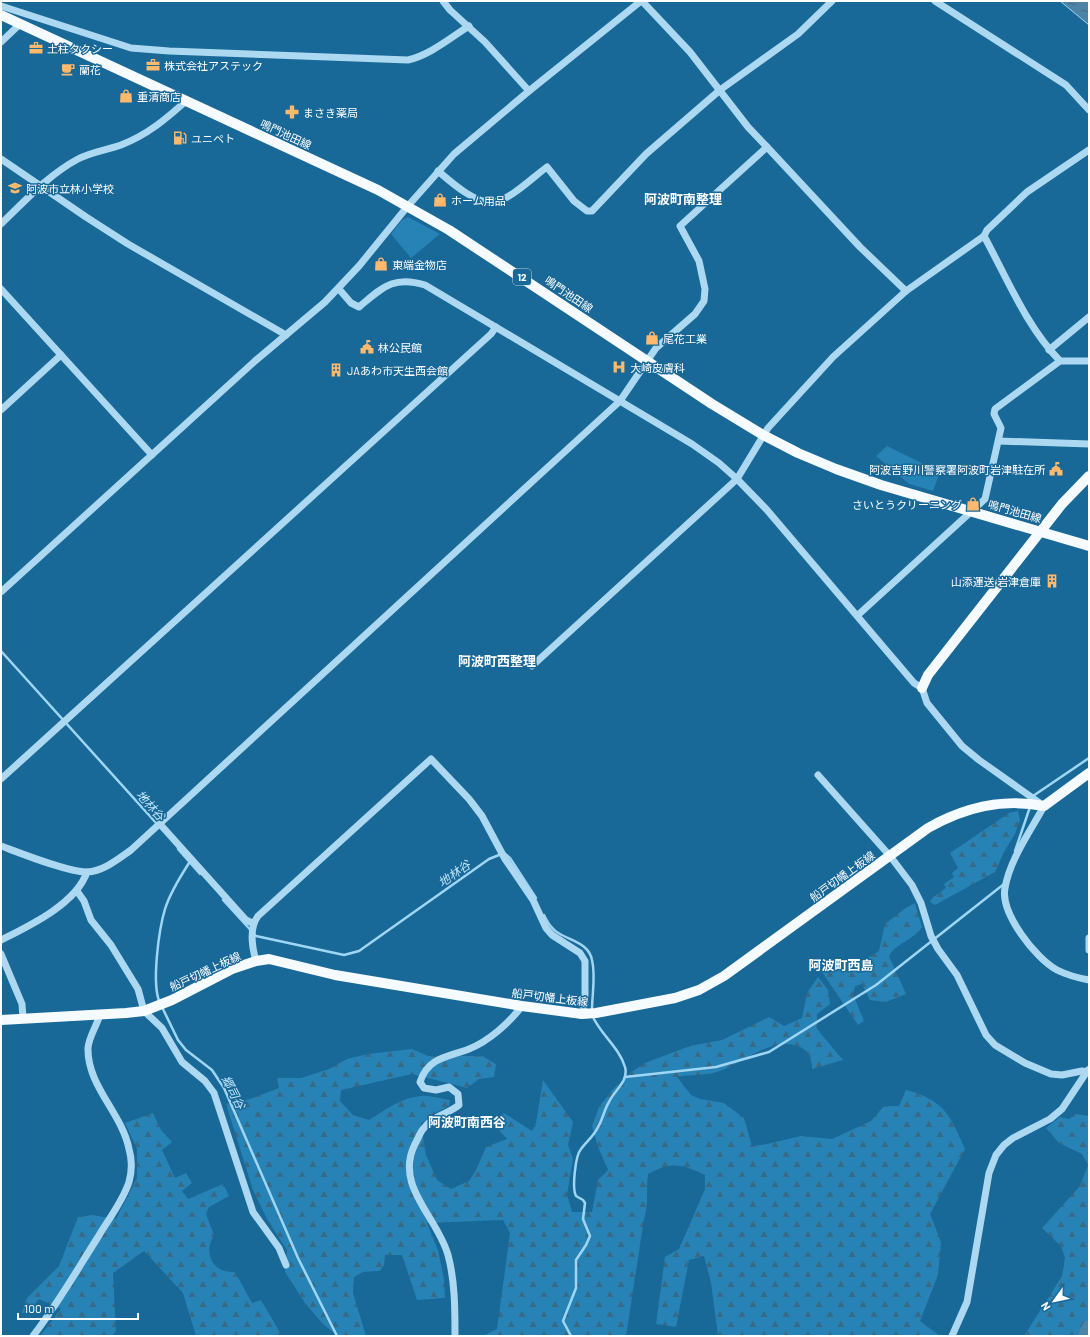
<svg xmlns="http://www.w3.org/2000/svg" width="1090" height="1337" font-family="Barlow,'Noto Sans JP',sans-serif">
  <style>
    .grass { fill: #2782b5 }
    .forest { fill: url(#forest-firs) }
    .water { fill: url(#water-ripples); stroke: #9fd6f4 }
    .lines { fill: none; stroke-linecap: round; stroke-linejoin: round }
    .stream { stroke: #9fd6f4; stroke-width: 2.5 }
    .river { stroke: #4c84a5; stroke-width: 14 }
    .minor { stroke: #acd9f1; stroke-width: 7 }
    .major { stroke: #f6fbff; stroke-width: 10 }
    .labels { text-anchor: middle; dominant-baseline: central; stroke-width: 3; stroke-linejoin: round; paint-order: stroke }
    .shield { fill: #186898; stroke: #bad2e0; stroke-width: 1 }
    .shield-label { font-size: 10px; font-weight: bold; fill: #fff }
    .poi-label { font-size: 11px; fill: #fff; stroke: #186898; text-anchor: start }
    .street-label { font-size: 11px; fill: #fff; stroke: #186898 }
    .water-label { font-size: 12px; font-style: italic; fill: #bfe4f9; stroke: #186898 }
    .quarter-label { font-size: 13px; font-weight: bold; fill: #fff; stroke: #186898 }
  </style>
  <defs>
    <pattern id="forest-firs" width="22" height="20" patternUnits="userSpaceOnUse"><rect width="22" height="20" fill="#2782b5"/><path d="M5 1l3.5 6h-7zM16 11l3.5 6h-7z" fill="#386a86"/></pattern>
    <pattern id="water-ripples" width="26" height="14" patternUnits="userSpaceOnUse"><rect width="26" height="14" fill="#4c84a5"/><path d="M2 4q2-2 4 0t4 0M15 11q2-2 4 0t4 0" fill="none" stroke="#4c6b7d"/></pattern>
  </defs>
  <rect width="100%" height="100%" fill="#186898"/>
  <!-- grass -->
  <g class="grass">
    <path d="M408,217L440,234L411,258L391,234L402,220Z"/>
    <path d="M887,446L940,472L933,491L909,484L876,456Z"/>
  </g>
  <!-- forest -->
  <g class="forest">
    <path d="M1018,811L1020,820L1015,834L1004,852L995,872L935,905L930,902L932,898L946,888L944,884L954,877L952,873L958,868L950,853L1009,813Z"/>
    <path d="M915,903L922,927C914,940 896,943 889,956L906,994L886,1002L870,1000L862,984L855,986L853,994L864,1021L858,1025L822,972L851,962L854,966L879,951L885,924L907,907Z"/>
    <path d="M818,977L828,990L830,1004L817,1014V1029L843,1060L812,1069C812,1061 810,1052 802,1048C774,1033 743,1064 717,1072C704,1076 690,1074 677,1077L691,1095L700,1099L724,1103L744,1118L752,1146L767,1144L801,1136L832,1139L871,1121L884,1106H899L906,1090C943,1099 951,1116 965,1149L930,1214L941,1242L938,1275L920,1321L940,1336H718L711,1283L704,1256L689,1260L676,1327L656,1324L665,1257L679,1249L705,1189V1175C682,1164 671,1161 648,1174C646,1190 649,1204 644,1219L626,1336H483L497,1329L510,1233L503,1220L427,1223L438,1250L444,1279L445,1298L417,1300L402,1255H385L384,1265L380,1271L363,1272L354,1277L353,1293L366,1336H338L323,1324L305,1303L285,1272L287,1250L268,1221L253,1190L226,1104L250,1099L279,1088L277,1078H301L329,1069L347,1059L368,1054L412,1049L428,1056H482L496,1064L494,1077L479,1079L467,1088L412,1074L341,1090L340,1101L353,1115L369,1120C385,1110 402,1097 421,1096C430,1095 441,1099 450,1100L449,1106L433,1114L421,1124L426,1155L437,1180L451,1189L469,1181L476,1170L486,1147L507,1139L498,1129L495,1121L504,1113L532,1131L536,1123L543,1080L573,1122L568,1145L573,1159L567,1194L572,1212H592L598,1180L608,1170L598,1147L592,1126L599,1107L613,1089L633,1071L645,1063L690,1046L722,1040L769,1017L784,1026L802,1018L807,993Z"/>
    <path d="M153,1113L161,1130L172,1142L162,1150L175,1178L186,1173L192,1183L182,1191L188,1199L223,1184L229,1196L209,1207L206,1214L214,1235C203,1253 212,1273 235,1272L252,1303L261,1300L282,1336H196L183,1293L144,1251L113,1273L116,1331L112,1336H40L61,1309L39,1299L28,1313H22L27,1298L59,1266L78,1217L92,1215L116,1219L137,1178V1149L125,1123Z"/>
    <path d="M1076,1114L1089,1116V1327L1083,1336H1024L1062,1276L1065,1258L1061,1246L1042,1228L1080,1186L1088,1165L1082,1154L1059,1143L1046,1128L1060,1117L1069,1119Z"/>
  </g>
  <!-- water -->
  <path class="water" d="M1060,1H1089V25Z"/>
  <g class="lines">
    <!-- stream -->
    <g class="stream">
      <path d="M1,651L157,824"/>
      <path d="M1033,796L1089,758"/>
      <path d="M178,849L200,874"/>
      <path d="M1015,851L1030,807"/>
      <path d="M223,900L256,936L344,955L359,951L489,859L504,853L510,858L536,898"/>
      <path d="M544,915C548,923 552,930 560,934C572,941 589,944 592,960C596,977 592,994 592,1010"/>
      <path d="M160,1003C151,985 159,929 165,909C170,893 180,877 189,863"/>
      <path d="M162,1007L178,1040L186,1050L212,1070L224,1088L298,1258L337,1336"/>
      <path d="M625,1077L716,1067L769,1052L876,985L1004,884"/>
      <path d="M571,1336L563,1321L576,1288V1260L586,1245L590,1236L583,1219L585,1203L583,1200L576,1196C572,1189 575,1156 581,1149C587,1141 594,1136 598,1127C603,1119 604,1110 609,1102C614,1090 629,1082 625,1067C619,1047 600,1034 592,1015"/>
    </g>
    <!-- river -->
    <path class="river" d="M1085,1336L1089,1327"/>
    <!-- minor -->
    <g class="minor">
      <path d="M443,1L450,10L485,42L529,91"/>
      <path d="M642,1L690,52L748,127L767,147L860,247L906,291"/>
      <path d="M935,1L1066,85L1089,110"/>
      <path d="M1,6L131,48L169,51L408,60C430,55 450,38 469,26"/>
      <path d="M1,42L20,24"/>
      <path d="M1,159L86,217L128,244L286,335"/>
      <path d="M438,171C451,182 475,204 493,202C509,201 533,177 547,167L574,201L587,211H592L646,154L720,90L798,34L832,1"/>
      <path d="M1,224C25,201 48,175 78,159C91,152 107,150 121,145C147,135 166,119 186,101"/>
      <path d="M984,236C1007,278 1026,326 1060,361H1089"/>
      <path d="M1,289L152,455"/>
      <path d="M339,289L351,303L359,307C382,288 393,275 425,285L692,444L719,463L737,479L767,510L914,683L922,688L927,703L962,746L979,760L1044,806C1030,832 1010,859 1005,888C1000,913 1036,959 1057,970C1067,975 1078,978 1089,980"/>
      <path d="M1049,350L1089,317"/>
      <path d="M1,410L61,355"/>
      <path d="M999,441L1089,444"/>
      <path d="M1,592L255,361L325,302L359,266L407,207L454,154L529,91L641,1"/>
      <path d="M858,615L985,499L1001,428L994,414L995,409L1060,361"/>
      <path d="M532,666L737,479L768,428L833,357L906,291L984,236L987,230L1027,192L1089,150"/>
      <path d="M818,775L890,856L912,885L921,903L931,936L938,949L957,975L986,1035L995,1045L1025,1063L1051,1074L1062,1075L1082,1071L1086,1072"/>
      <path d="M1,779L491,334L496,327"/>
      <path d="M159,823L246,920L252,923"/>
      <path d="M1,846C20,853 70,873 87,872C104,871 118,859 131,850L620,401L656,348L695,314L704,301L705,289L699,261L680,226L767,147"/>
      <path d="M77,891L84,901L91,920L111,945L130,976L138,989L144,1011L162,1028L182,1062L205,1081L214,1093L253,1212L279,1248L286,1265"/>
      <path d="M1089,938V950"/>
      <path d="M1,940C29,926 76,904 87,872"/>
      <path d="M1,954L22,1004L23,1018"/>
      <path d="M256,961C252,947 249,928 258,916L431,759L469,799L482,816L505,859L533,900L546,928L552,935L580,953L585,961V1004L582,1014"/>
      <path d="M33,1336C57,1305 77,1270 98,1237C108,1220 123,1201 129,1182C132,1171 132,1159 129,1149C122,1113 87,1086 88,1048C89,1036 97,1026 100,1014"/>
      <path d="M455,1336C455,1309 455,1281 448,1255C437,1216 394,1186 415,1144C418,1139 420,1132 424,1128C433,1116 448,1114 459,1105L458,1094L449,1087L436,1090L424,1088L420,1082C428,1057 448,1057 469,1049C489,1041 509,1023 522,1006"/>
      <path d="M952,1336L967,1302L989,1173L996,1155L1004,1145L1013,1138L1050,1119L1062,1109L1088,1070"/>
    </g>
    <!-- major -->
    <g class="major">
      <path d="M1,15L378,190L449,230L712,404L763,435L798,453L836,469L881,485L1089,546"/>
      <path d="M922,688L928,675L1062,504L1089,476"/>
      <path d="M1,1020L126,1013L144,1011L172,1000L232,969L256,961L269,959L335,975L522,1006L582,1014L596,1013L675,998L699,990L724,976L928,828C965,807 1002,798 1044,806L1089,773"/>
    </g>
  </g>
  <!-- icons -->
  <defs>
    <g id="office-bare" transform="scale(1.08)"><path d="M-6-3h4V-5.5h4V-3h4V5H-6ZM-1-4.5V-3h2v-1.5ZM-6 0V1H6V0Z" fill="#ffb96c" stroke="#186898" stroke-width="2.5" paint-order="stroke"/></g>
    <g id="cafe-bare" transform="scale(1.08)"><path d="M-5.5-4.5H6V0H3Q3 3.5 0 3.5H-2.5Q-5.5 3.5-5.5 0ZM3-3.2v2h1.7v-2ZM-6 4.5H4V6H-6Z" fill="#ffb96c" stroke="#186898" stroke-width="2.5" paint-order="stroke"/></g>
    <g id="shop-bare" transform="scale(1.08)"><path d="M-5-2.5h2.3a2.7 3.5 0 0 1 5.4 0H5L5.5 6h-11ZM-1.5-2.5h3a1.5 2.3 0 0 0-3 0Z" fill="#ffb96c" stroke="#186898" stroke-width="2.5" paint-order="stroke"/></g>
    <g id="pharmacy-bare" transform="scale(1.08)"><path d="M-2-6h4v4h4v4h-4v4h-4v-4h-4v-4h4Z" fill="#ffb96c" stroke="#186898" stroke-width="2.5" paint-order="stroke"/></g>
    <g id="fuel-bare" transform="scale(1.08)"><path d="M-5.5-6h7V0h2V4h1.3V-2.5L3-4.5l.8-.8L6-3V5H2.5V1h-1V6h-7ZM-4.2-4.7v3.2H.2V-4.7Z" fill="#ffb96c" stroke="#186898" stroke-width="2.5" paint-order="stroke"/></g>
    <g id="school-bare" transform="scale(1.08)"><path d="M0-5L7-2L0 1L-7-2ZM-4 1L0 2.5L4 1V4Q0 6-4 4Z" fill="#ffb96c" stroke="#186898" stroke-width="2.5" paint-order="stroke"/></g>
    <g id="civic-bare" transform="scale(1.08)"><path d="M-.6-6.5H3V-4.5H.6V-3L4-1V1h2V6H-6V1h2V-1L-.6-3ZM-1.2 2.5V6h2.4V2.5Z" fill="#ffb96c" stroke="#186898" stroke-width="2.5" paint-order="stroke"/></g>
    <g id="hospital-bare" transform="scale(1.08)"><path d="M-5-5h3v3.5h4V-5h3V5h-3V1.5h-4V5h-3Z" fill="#ffb96c" stroke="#186898" stroke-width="2.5" paint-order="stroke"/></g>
    <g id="building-bare" transform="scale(1.08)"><path d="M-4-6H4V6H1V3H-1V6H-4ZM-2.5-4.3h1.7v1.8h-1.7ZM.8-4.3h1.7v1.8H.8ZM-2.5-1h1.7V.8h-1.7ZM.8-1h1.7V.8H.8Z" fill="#ffb96c" stroke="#186898" stroke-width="2.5" paint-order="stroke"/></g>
  </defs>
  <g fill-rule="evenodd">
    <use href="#office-bare" x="36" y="48"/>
    <use href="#office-bare" x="153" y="65"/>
    <use href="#cafe-bare" x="68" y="69"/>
    <use href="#shop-bare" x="126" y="96"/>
    <use href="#pharmacy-bare" x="292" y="112"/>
    <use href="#fuel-bare" x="180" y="138"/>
    <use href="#school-bare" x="15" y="188"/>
    <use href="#shop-bare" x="440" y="200"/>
    <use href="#shop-bare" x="381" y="264"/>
    <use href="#shop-bare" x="652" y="338"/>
    <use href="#civic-bare" x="367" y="347"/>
    <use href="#hospital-bare" x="619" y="367"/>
    <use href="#building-bare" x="336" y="370"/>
    <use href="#civic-bare" x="1056" y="469"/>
    <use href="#shop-bare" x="973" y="504"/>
    <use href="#building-bare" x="1052" y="581"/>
  </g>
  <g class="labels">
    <!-- shield labels -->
    <rect class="shield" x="513" y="269" width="18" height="16" rx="3"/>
    <g class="shield-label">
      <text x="522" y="277">12</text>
    </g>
    <!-- poi labels -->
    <g class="poi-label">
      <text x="47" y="48">土柱タクシー</text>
      <text x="164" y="65">株式会社アステック</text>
      <text x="79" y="69">蘭花</text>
      <text x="137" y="96">重清商店</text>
      <text x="303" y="112">まさき薬局</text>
      <text x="191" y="138">ユニペト</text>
      <text x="26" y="188">阿波市立林小学校</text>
      <text x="451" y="200">ホーム用品</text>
      <text x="392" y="264">東端金物店</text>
      <text x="663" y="338">尾花工業</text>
      <text x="378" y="347">林公民館</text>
      <text x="630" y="367">大崎皮膚科</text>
      <text x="347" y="370">JAあわ市天生西会館</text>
      <text x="1045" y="469" text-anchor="end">阿波吉野川警察署阿波町岩津駐在所</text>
      <text x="962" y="504" text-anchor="end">さいとうクリーニング</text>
      <text x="1041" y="581" text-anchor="end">山添運送 岩津倉庫</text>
    </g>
    <!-- street labels -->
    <g class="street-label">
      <text transform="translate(286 134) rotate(25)">鳴門池田線</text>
      <text transform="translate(569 294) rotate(34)">鳴門池田線</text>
      <text transform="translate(1015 511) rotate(16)">鳴門池田線</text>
      <text transform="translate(842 876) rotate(-36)">船戸切幡上板線</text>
      <text transform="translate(205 971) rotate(-25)">船戸切幡上板線</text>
      <text transform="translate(550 997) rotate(7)">船戸切幡上板線</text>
    </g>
    <!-- water labels -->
    <g class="water-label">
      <text transform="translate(151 805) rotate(48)">地林谷</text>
      <text transform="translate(454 873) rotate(-35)">地林谷</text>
      <text transform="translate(234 1092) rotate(63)">郷司谷</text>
    </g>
    <!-- quarter labels -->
    <g class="quarter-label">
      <text x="683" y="199">阿波町南整理</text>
      <text x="497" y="661">阿波町西整理</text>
      <text x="841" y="965">阿波町西島</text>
      <text x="467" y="1122">阿波町南西谷</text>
    </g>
  </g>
  <!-- border -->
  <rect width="1090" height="1337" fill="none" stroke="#ffffff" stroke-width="4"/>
  <!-- north arrow -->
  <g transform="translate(1054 1301) rotate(237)" stroke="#186898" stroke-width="3" paint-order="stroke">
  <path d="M0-3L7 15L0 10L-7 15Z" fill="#ffffff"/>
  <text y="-6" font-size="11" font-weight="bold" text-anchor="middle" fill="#ffffff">N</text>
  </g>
  <!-- scale -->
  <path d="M18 1313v6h120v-6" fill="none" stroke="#ffffff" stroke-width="2"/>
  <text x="24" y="1313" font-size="12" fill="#ffffff" stroke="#186898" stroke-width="3" paint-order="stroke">100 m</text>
</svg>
